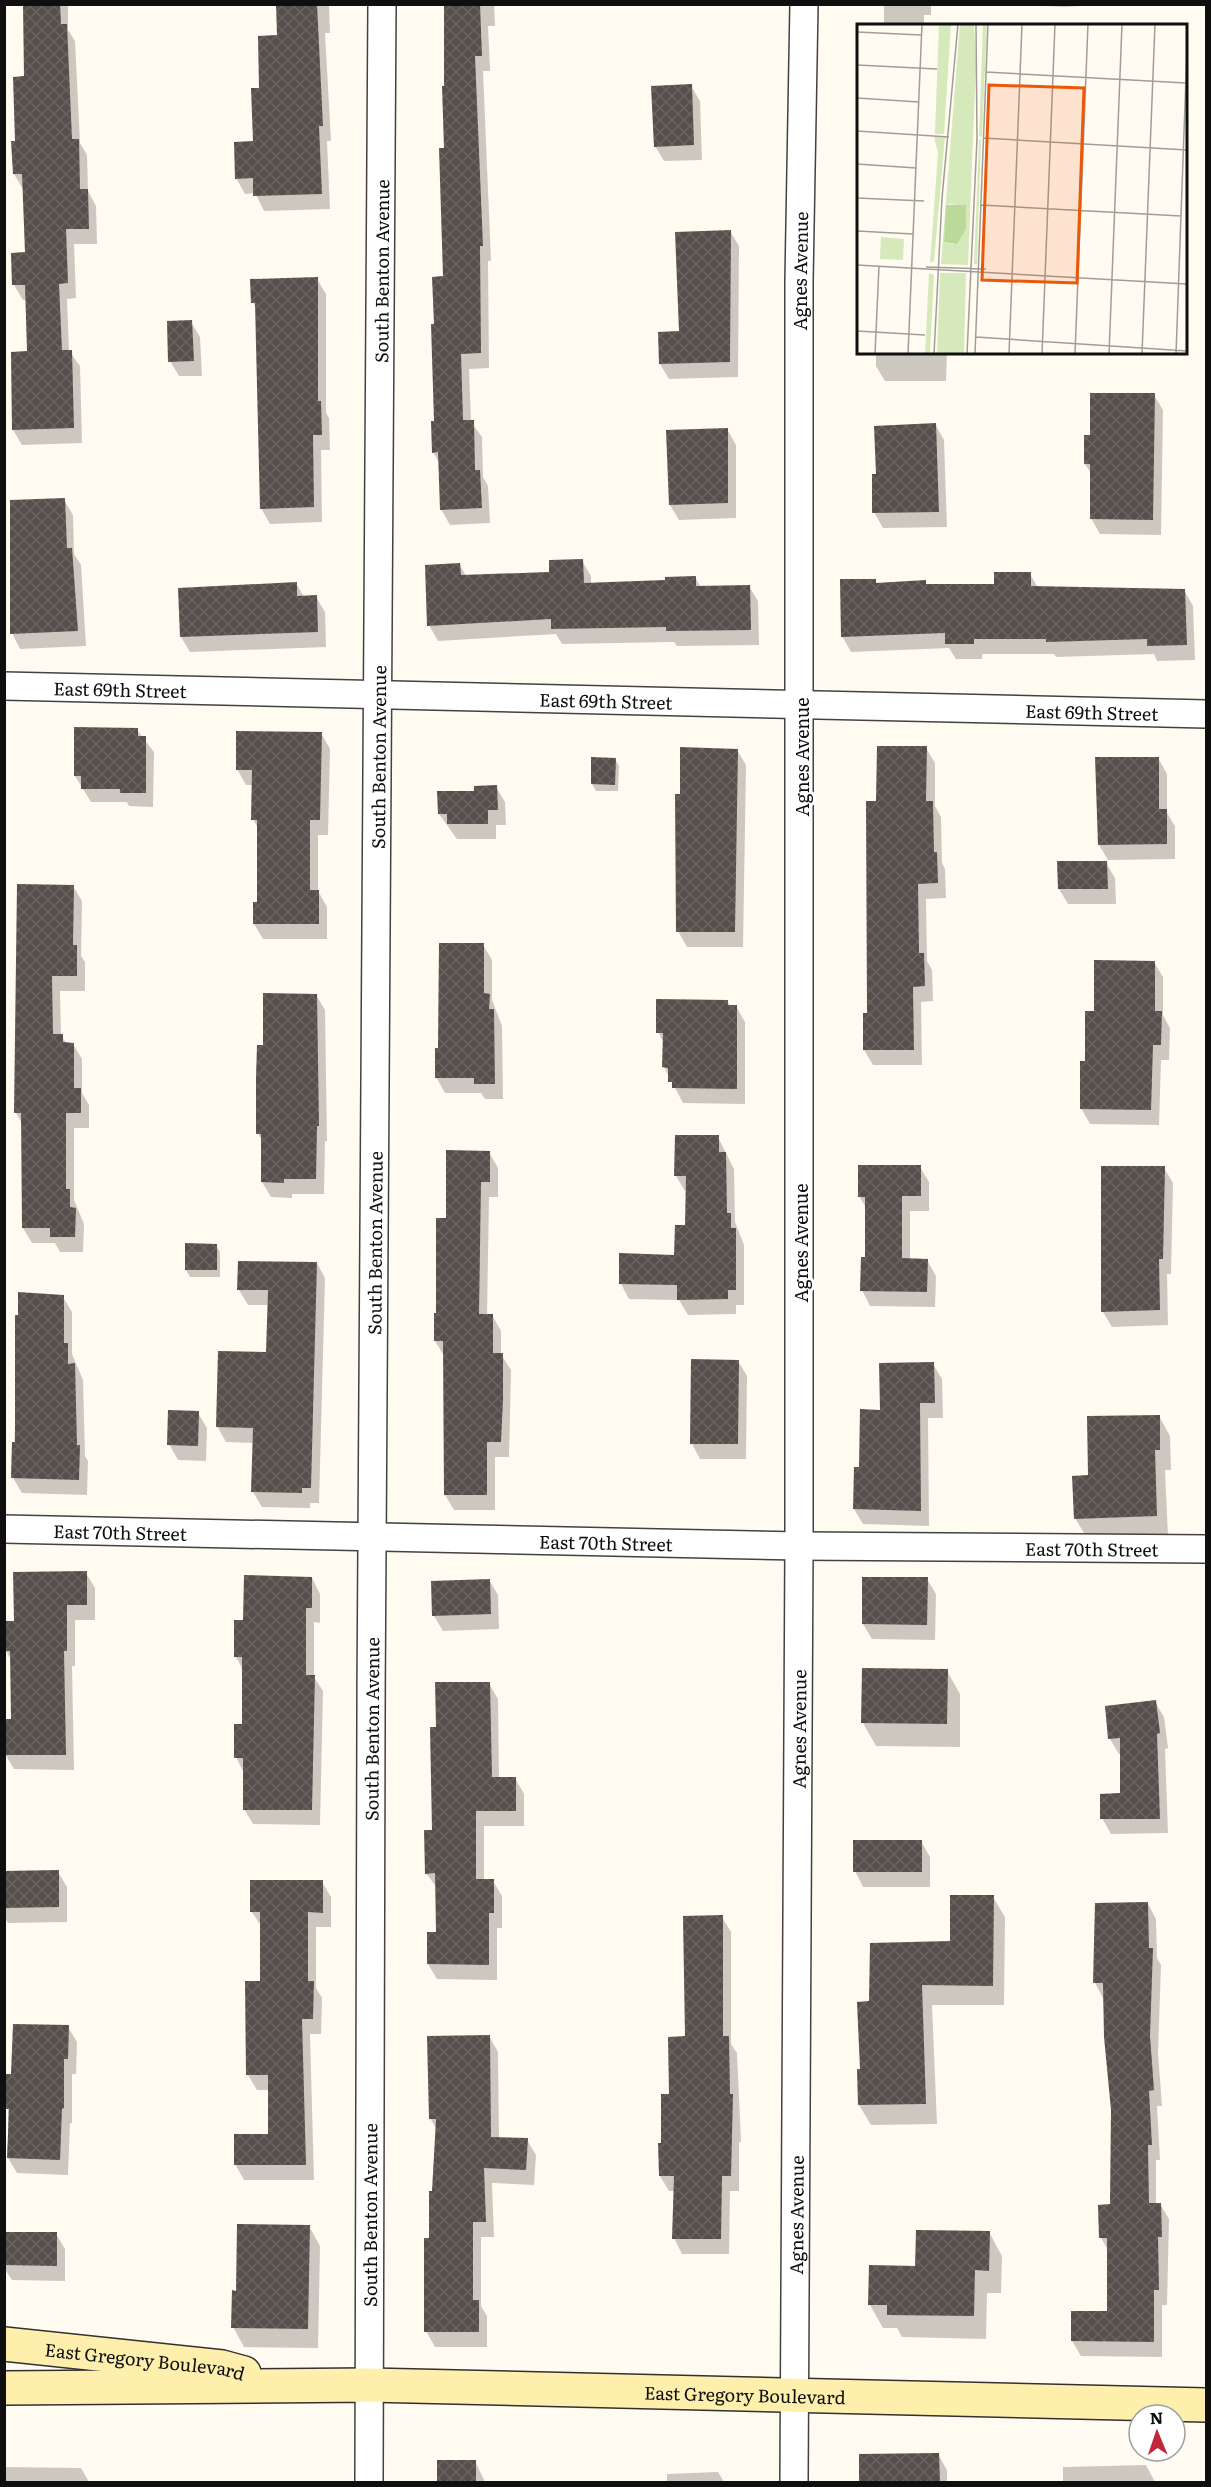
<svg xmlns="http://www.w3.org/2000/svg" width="1211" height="2487" font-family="Literata,serif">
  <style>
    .shadow { fill: #0003 }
    .building { fill: url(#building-cross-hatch) }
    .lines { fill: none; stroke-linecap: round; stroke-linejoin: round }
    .minor-casing { stroke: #424242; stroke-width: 30 }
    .secondary-casing { stroke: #313131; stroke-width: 36 }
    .minor { stroke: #fff; stroke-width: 27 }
    .secondary { stroke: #feefad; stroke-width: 33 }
    .labels { text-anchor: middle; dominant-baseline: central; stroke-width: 6; stroke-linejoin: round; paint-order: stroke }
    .street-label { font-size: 18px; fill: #0f0f0f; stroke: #fff }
    .inset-road { fill: none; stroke: #9f9d97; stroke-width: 1.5 }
    .view { fill: #e8590c; fill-opacity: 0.15; stroke: #e8590c; stroke-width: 3 }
    .inset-edge { fill: none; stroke: #0f0f0f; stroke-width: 3 }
  </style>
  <defs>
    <pattern id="building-cross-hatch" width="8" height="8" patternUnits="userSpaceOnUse" patternTransform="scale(1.5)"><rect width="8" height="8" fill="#574f4b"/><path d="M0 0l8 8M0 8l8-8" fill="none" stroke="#6a6461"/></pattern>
  </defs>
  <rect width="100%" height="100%" fill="#fffbf1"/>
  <!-- shadow -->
  <g class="shadow">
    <path d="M26,4H68V30L75,41L80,143L87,155L88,191L96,206L97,244H74L76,298L67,299L69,351L80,366L82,443L22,445L13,430L12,353H29L27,300H23L14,285L27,254L23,189L14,174L25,78Z"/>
    <path d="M277,4H329L330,33H325L331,141H327L330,209L264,211L255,193L245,194L236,178L255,143L261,89L278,37Z"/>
    <path d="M444,4H494L495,26H488L490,71H483L491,261H488L489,368L469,369L471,422L482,437L483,477L488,486L490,523L450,525L441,509L440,464L433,452L445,278Z"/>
    <path d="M884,4H931V15H924V26H884Z"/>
    <path d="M1102,4L1066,7L1005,4Z"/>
    <path d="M691,86L700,101L702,160L664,161L655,146Z"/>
    <path d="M730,231L739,246L738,377L669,379L660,364L680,333Z"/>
    <path d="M317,279L326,294V413L329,418L330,450H321L322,522L270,524L261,508L257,310L253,302Z"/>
    <path d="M191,322L200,337L202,376H179L170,361Z"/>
    <path d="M876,352H947L946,381H885L876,366Z"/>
    <path d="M1154,395L1163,410L1161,535L1100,534L1091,518L1092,475L1085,464L1091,437Z"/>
    <path d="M935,424L944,440L947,527L883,528L874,512L877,475Z"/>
    <path d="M727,429L736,445V518L679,520L670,505Z"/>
    <path d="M64,500L73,515L74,554L81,565L86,646L20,649L12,633Z"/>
    <path d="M582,561L591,576V584L666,582L695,577L701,588L749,586L758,601L759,645L677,646L674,642L562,644L556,634L438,641L429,625L460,565L466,576L551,573Z"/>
    <path d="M1030,574L1038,588L1184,590L1193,606L1195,660L1157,661L1154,654L1056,657L1054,654H982V659H956L949,648L851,652L842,636L875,580L878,585L925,582L927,585H996Z"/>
    <path d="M296,583L304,597H316L325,612L326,647L190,652L181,637Z"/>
    <path d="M137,730L154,752L153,807L129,806L127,802H91L75,776Z"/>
    <path d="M321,733L330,749L328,835H318V891L327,907V939H263L254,924V904L258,903L259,830L253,819V785H246L237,769Z"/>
    <path d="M926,748L935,763V806L941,817L942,863L945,869L946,898L926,899L927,961L932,970L933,1001L921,1002L922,1065H873L864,1050V1015H868L878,802Z"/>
    <path d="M737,750L746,765L743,947H687L678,931L681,795Z"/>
    <path d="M1158,758L1167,774V813L1175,826V859L1108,860L1099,845Z"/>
    <path d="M615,759L619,766L618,791H596L592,784Z"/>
    <path d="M496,787L505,802L506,825H496V839H457L439,814L475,793Z"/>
    <path d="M1106,863L1115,878L1116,904H1068L1059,889Z"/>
    <path d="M73,886L82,901L81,956L85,962V991H60L61,1036L67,1044H73L82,1059V1093L89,1105V1128H74V1200L84,1224L83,1252H60L55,1243H32L23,1228V1125L16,1113Z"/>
    <path d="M483,945L492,960V1000L502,1026L503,1099H485L481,1093H445L436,1077L440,1049Z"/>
    <path d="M1154,962L1163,977V1015L1170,1028L1169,1060H1161L1159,1125L1090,1124L1081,1108L1096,1012Z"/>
    <path d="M316,995L325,1010L327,1141H325L324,1194H292V1198L271,1197L262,1182L263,1142L258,1134L265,1046Z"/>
    <path d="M727,1001L730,1006H736L745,1022V1104L683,1103L664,1067V1043L658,1032Z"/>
    <path d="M718,1137L734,1169L735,1222L744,1245V1305H736V1314L688,1315L679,1300L629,1299L621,1284L676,1256L687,1226L688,1191H685L676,1176Z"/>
    <path d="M489,1152L498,1168V1197H489L487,1315H492L501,1331V1354L511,1370L509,1457H495V1510H454L445,1495L444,1356L435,1341L438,1220H447Z"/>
    <path d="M920,1167L929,1182V1211H910V1260H927L936,1276L935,1307L870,1306L862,1290L867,1258V1209L859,1196Z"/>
    <path d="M1164,1168L1173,1183L1171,1274H1167L1168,1325L1112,1327L1103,1312Z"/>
    <path d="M216,1245L220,1252V1277H190L186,1270Z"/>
    <path d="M317,1263L325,1278L319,1503H310V1508L262,1507L253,1492L254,1443L226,1442L217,1426L268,1354L269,1305H248L239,1290Z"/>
    <path d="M63,1297L72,1312V1354L83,1380L85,1456L88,1461L87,1495L22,1493L13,1478L19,1316Z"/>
    <path d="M738,1361L747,1376L746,1459H700L692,1444Z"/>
    <path d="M933,1364L942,1379L943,1418H928L929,1526L863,1524L854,1509L861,1468L881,1411Z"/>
    <path d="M198,1413L207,1428L206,1461L178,1460L169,1444Z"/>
    <path d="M1159,1416L1170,1436L1171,1470H1165L1168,1536L1087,1538L1075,1518L1089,1477Z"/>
    <path d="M86,1573L95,1588V1620H75V1666H72L74,1770L14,1769L5,1754L12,1720V1661L6,1651V1622H15Z"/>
    <path d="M312,1578L320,1594V1623L314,1622V1677L323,1691L320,1825L253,1824L244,1809V1773L236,1757L243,1726V1670L236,1657V1621H244Z"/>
    <path d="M927,1579L936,1594L935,1640L872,1639L863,1624Z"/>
    <path d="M489,1580L498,1595L499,1629L443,1631L434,1616L433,1582Z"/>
    <path d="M947,1671L960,1694V1747L876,1746L863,1723Z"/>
    <path d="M489,1684L498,1699L499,1778H515L524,1794V1826H484V1881H493L502,1896V1928H497V1980L437,1979L428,1964L438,1933L437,1888L426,1873L434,1832L437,1729Z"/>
    <path d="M1155,1702L1164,1717L1168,1748L1165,1749L1168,1833L1111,1834L1102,1818L1122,1795V1754H1119L1110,1739Z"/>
    <path d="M921,1841L930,1857V1887H863L855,1871Z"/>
    <path d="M4,1872H58L67,1887V1922L8,1923L4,1917Z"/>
    <path d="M322,1882L331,1897V1927H316V1988L322,1998L321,2034H310L314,2180H244L235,2164L270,2135L269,2090H257L248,2075L261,1982L262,1927L251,1911Z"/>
    <path d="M993,1897L1005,1917L1004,2005H932L937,2124L871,2125L859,2105V2070H862L870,2003L951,1943Z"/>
    <path d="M1148,1904L1156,1919L1157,1958L1161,1965L1158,2053L1162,2106H1157L1160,2160H1156V2204H1160L1169,2219L1167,2305H1162V2357L1081,2356L1072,2341L1109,2312V2252L1101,2238L1112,2206V2110L1103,1998L1095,1983Z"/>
    <path d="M722,1917L731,1932V2044L737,2053L741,2142H739V2191H730L729,2254H682L674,2238L675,2191H669L660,2176L662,2145L670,2096Z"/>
    <path d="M68,2027L77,2042L76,2074H72V2123H70L68,2175L17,2173L8,2158V2109L13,2076Z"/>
    <path d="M489,2036L498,2052L499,2139L527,2140L536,2155L534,2185L492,2183L494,2237H481V2306L487,2316V2347H435L426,2331L437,2130L430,2118Z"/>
    <path d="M309,2226L320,2246L318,2348L244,2347L233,2327L237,2292Z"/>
    <path d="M989,2232L1002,2256L1001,2293H987L986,2339L902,2337L897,2328H883L870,2305L916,2267Z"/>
    <path d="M4,2233L56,2234L65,2249V2281L12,2280L4,2268Z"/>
    <path d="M938,2454L947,2470V2482H861L860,2455Z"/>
    <path d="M439,2461H475L485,2482H439Z"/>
    <path d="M1146,2465L1155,2482H1063V2467Z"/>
    <path d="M4,2467L81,2468L89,2482H4Z"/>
    <path d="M718,2472L724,2482H667V2474Z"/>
  </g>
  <!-- building -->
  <g class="building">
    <path d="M23,4H60L61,24H67L72,139H79L80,189H88L89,229H66L68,283L59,284L62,350H72L74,428L12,430L11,352L27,351L25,285H12L11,253L25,252L22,174H13L11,141H15L13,77L24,76Z"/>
    <path d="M276,4H317L323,126H319L322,194L253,196V178L235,179L234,142L253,141L251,88H259L258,36L277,35Z"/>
    <path d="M444,4H480L482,56H475L483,246H480L481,353L461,354L463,420H474L475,470H480L482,508L440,510L438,452L432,453L431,421H434L431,324H434L432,277L443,276L439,148H444L442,86H444Z"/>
    <path d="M692,84L694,145L654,147L651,86Z"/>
    <path d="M731,230L730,362L659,364L658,332L679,331L675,232Z"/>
    <path d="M318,277V401H321L322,435H313L314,507L260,509L255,303H251L250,279Z"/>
    <path d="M192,320L194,361L168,362L167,321Z"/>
    <path d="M1090,393H1155L1153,520L1090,519V464H1084V435H1090Z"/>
    <path d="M936,423L939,512L872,513V474H876L874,426Z"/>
    <path d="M728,428V503L669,505L666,430Z"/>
    <path d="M65,498L67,548H72L78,631L10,634V500Z"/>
    <path d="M583,559L584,583L665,580V577L696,576V586L750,585L751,630L666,631V627L551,629V619L427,626L425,565L460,563L461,575L549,572V560Z"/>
    <path d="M994,572H1031V586L1185,589L1187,645L1147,646V639L1046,642V639H974V644H945V633L841,637L840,579H876V583L926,580V584H994Z"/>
    <path d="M297,582V596L317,595L318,632L180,637L178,588Z"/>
    <path d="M74,727L138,728V736H146V793H120V789H81V776H74Z"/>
    <path d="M236,731L322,732L320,820H310V890H319V924H253V902H257V820H251L252,770H236Z"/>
    <path d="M877,746H927L926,801H933L934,852H937L938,883L918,884L919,953H924L925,986L913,987L914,1050H863V1013H867L866,801H876Z"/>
    <path d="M680,747L738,749L735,932H676L675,794H680Z"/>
    <path d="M591,757L616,758L615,785L591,784Z"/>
    <path d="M1095,757H1159V809H1167V844L1098,845Z"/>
    <path d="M497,785L498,810H488V824H447V814H438L437,791H474V786Z"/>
    <path d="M1057,861H1107L1108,889H1058Z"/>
    <path d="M17,884L74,885L73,945H77V976H52L53,1034H63V1042L74,1043V1088H81V1113H66V1189H70V1207L76,1208L75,1237H50V1228H22L21,1113H14Z"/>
    <path d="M439,943H484V993L490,994L489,1009H494L495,1084H474V1078H435V1048H438Z"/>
    <path d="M1094,960L1155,961V1011H1162L1161,1045H1153L1151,1110L1080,1109V1061H1085V1011H1094Z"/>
    <path d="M263,993L317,994L319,1126H317L316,1179H284V1183L261,1182V1134H256V1077L257,1045H263Z"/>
    <path d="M656,999L728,1000V1005H737V1089L672,1088V1082H668V1068L662,1067L663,1033H656Z"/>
    <path d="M675,1135H719V1152H726L727,1213H731V1228H736V1290H728V1299L677,1300V1285L619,1284V1253L674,1255L675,1225H685L686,1176H674Z"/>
    <path d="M446,1150L490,1151V1182H481L479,1314H493V1353H503V1400L501,1442H487V1495H444L443,1341H434V1313H436V1218H446Z"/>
    <path d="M858,1165H921V1196H902V1258L928,1259L927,1292L860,1291L861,1257H865V1197H858Z"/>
    <path d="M1101,1166H1165L1163,1259H1159L1160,1310L1101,1312Z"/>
    <path d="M185,1243L217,1244V1270H185Z"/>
    <path d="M238,1261L317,1262L311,1488H302V1493L251,1492L253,1428L216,1427L218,1351L266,1352L268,1290H237Z"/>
    <path d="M18,1292L64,1295V1343H68V1364L75,1363L77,1445H80L79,1480L11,1478L12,1442H15V1315H18Z"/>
    <path d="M691,1359L739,1360L738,1444H690Z"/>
    <path d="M934,1362L935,1403H920L921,1511L853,1509L854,1467H859L860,1409L880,1410L879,1363Z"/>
    <path d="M168,1410L199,1411L198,1446L167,1445Z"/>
    <path d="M1160,1415V1450H1155L1157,1516L1074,1519L1072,1476L1088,1475L1087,1416Z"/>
    <path d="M87,1571V1605H67V1651H64L66,1755H4V1719H11L10,1651H4V1621H14L13,1572Z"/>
    <path d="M244,1575L312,1577V1608H306V1675H315L312,1810H243V1758H234V1724H242V1657H234V1620H243Z"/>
    <path d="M862,1577H928L927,1625L862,1624Z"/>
    <path d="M490,1579L491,1614L432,1616L431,1581Z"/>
    <path d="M862,1668L948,1669L947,1724L861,1723Z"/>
    <path d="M435,1682H490L492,1777H516V1811H476V1879H494V1913H489V1965L427,1964V1932H436L435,1873L425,1874L424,1830H432L430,1727H436Z"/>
    <path d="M1156,1700L1160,1733L1157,1734L1160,1819H1100V1794L1120,1793V1738L1108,1739L1105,1706Z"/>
    <rect x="853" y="1840" width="69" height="32"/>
    <path d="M59,1870V1907L4,1908V1871Z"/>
    <path d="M250,1880H323V1913L308,1912V1981H314L313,2019H302L306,2165H234V2134H268V2075H246L245,1981H260V1912H250Z"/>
    <path d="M950,1895H994L993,1986L922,1985L926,2104L858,2105L857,2069H860L857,2002L869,2001L870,1943L950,1941Z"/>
    <path d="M1148,1902L1149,1948H1153L1150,2036L1154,2090L1149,2091L1152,2145H1148L1149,2203H1161L1162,2237H1158L1159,2290H1154V2342L1071,2341V2311H1107V2238H1099L1098,2205L1110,2204L1111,2110L1104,2037L1103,1983H1093L1095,1903Z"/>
    <path d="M723,1915V2036H729L730,2094H733L731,2176H722L721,2239H672L674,2176H659L658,2143H661V2094H669L668,2037L685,2036L683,1916Z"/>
    <path d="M13,2024L69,2025L68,2059H64V2108L62,2109L60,2160L7,2158L9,2109H6V2074H11Z"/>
    <path d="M490,2035L491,2137L528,2138L526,2170L484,2168L486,2222H473V2300H479V2332H424V2238H429V2191H432L436,2119H429L427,2036Z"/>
    <path d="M237,2224L310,2225L308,2329L231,2328L232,2290L236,2291Z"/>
    <path d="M916,2230L990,2231L989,2271L975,2270L974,2316L887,2315V2305H868L869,2265L915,2266Z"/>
    <path d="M4,2232H57V2266L4,2265Z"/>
    <path d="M939,2453L940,2482H859V2454Z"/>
    <rect x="437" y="2460" width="39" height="22"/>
  </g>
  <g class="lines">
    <!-- minor casing -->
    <g class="minor-casing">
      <g id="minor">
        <path id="s1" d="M4,686L1206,714"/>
        <path id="s2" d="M4,1529L799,1546L1206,1549"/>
        <path id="s3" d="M369,2482C368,1656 379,831 382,4"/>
        <path id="s4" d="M794,2482L799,1546V281L804,4"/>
      </g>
    </g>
    <!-- secondary casing -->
    <g class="secondary-casing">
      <g id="secondary">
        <path id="s5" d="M4,2344L222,2367L244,2373"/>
        <path id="s6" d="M4,2388L369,2385L1206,2405"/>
      </g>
    </g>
    <!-- minor -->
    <use href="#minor" class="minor"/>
    <!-- secondary -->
    <use href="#secondary" class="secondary"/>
  </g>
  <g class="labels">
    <!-- street labels -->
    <g class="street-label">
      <text stroke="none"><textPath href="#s4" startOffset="2211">Agnes Avenue</textPath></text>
      <text stroke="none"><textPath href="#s3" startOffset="2211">South Benton Avenue</textPath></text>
      <text stroke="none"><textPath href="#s1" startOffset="116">East 69th Street</textPath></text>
      <text stroke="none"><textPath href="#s1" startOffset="602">East 69th Street</textPath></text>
      <text stroke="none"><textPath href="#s1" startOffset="1088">East 69th Street</textPath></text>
      <text transform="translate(801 757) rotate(-90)">Agnes Avenue</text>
      <text stroke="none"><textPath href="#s3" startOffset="1725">South Benton Avenue</textPath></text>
      <text stroke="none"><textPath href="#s3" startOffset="1239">South Benton Avenue</textPath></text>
      <text transform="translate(800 1243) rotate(-90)">Agnes Avenue</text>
      <text stroke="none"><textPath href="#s2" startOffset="116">East 70th Street</textPath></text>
      <text stroke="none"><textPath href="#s2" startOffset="602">East 70th Street</textPath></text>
      <text stroke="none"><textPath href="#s2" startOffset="1088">East 70th Street</textPath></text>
      <text stroke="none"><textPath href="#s3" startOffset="753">South Benton Avenue</textPath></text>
      <text stroke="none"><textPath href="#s4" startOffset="753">Agnes Avenue</textPath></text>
      <text stroke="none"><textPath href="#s3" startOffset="267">South Benton Avenue</textPath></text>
      <text stroke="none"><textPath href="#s4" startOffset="267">Agnes Avenue</textPath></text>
      <text stroke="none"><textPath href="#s5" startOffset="142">East Gregory Boulevard</textPath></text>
      <text stroke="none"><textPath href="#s6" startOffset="741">East Gregory Boulevard</textPath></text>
    </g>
  </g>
  <!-- overview -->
  <g transform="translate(857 24)">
    <rect width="330" height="330" fill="#fffbf1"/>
    <path d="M82,0H94L87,110H78ZM103,0H117L119,40L111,241L84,240ZM91,180L109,182V205L96,220L87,218ZM126,0H130L125,113L122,112ZM77,113H88L77,237L73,239L81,129ZM124,115L120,240H117L122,116ZM24,213L47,215L46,236L23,235ZM72,249L77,251L73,330H68ZM83,249H109L107,330H80Z" fill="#d6e9ba" fill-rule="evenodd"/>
    <path d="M89,181H109V205L100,220L87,218Z" fill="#bbda9a"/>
    <path class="inset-road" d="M0,8L64,11M0,41L80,45M129,48L329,59M0,74L62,78M0,107L92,113M126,114L330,126M0,140L59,144M0,174L67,177M124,181L324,192M0,207L56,210M0,241L330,260M69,243L129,245M0,307L68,311M119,313L330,327M18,330L22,242M51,330L65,0M77,330L85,174L101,0M110,330L120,115L119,0M118,330L131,0M152,330L165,0M185,330L198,0M218,330L231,0M252,330L265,0M285,330L298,0M319,330L330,25"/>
    <path class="view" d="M132,61L227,64L220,259L125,256Z"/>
    <rect width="330" height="330" class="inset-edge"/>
  </g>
  <!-- border -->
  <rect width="1211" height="2487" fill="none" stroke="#0f0f0f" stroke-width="12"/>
  <!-- north arrow -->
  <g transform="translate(1157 2433) rotate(358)"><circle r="28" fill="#ffffff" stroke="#9f9f9f" stroke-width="1.5"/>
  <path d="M0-4.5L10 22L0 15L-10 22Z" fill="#be2839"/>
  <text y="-9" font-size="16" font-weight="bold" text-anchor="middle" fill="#0f0f0f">N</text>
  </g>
</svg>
